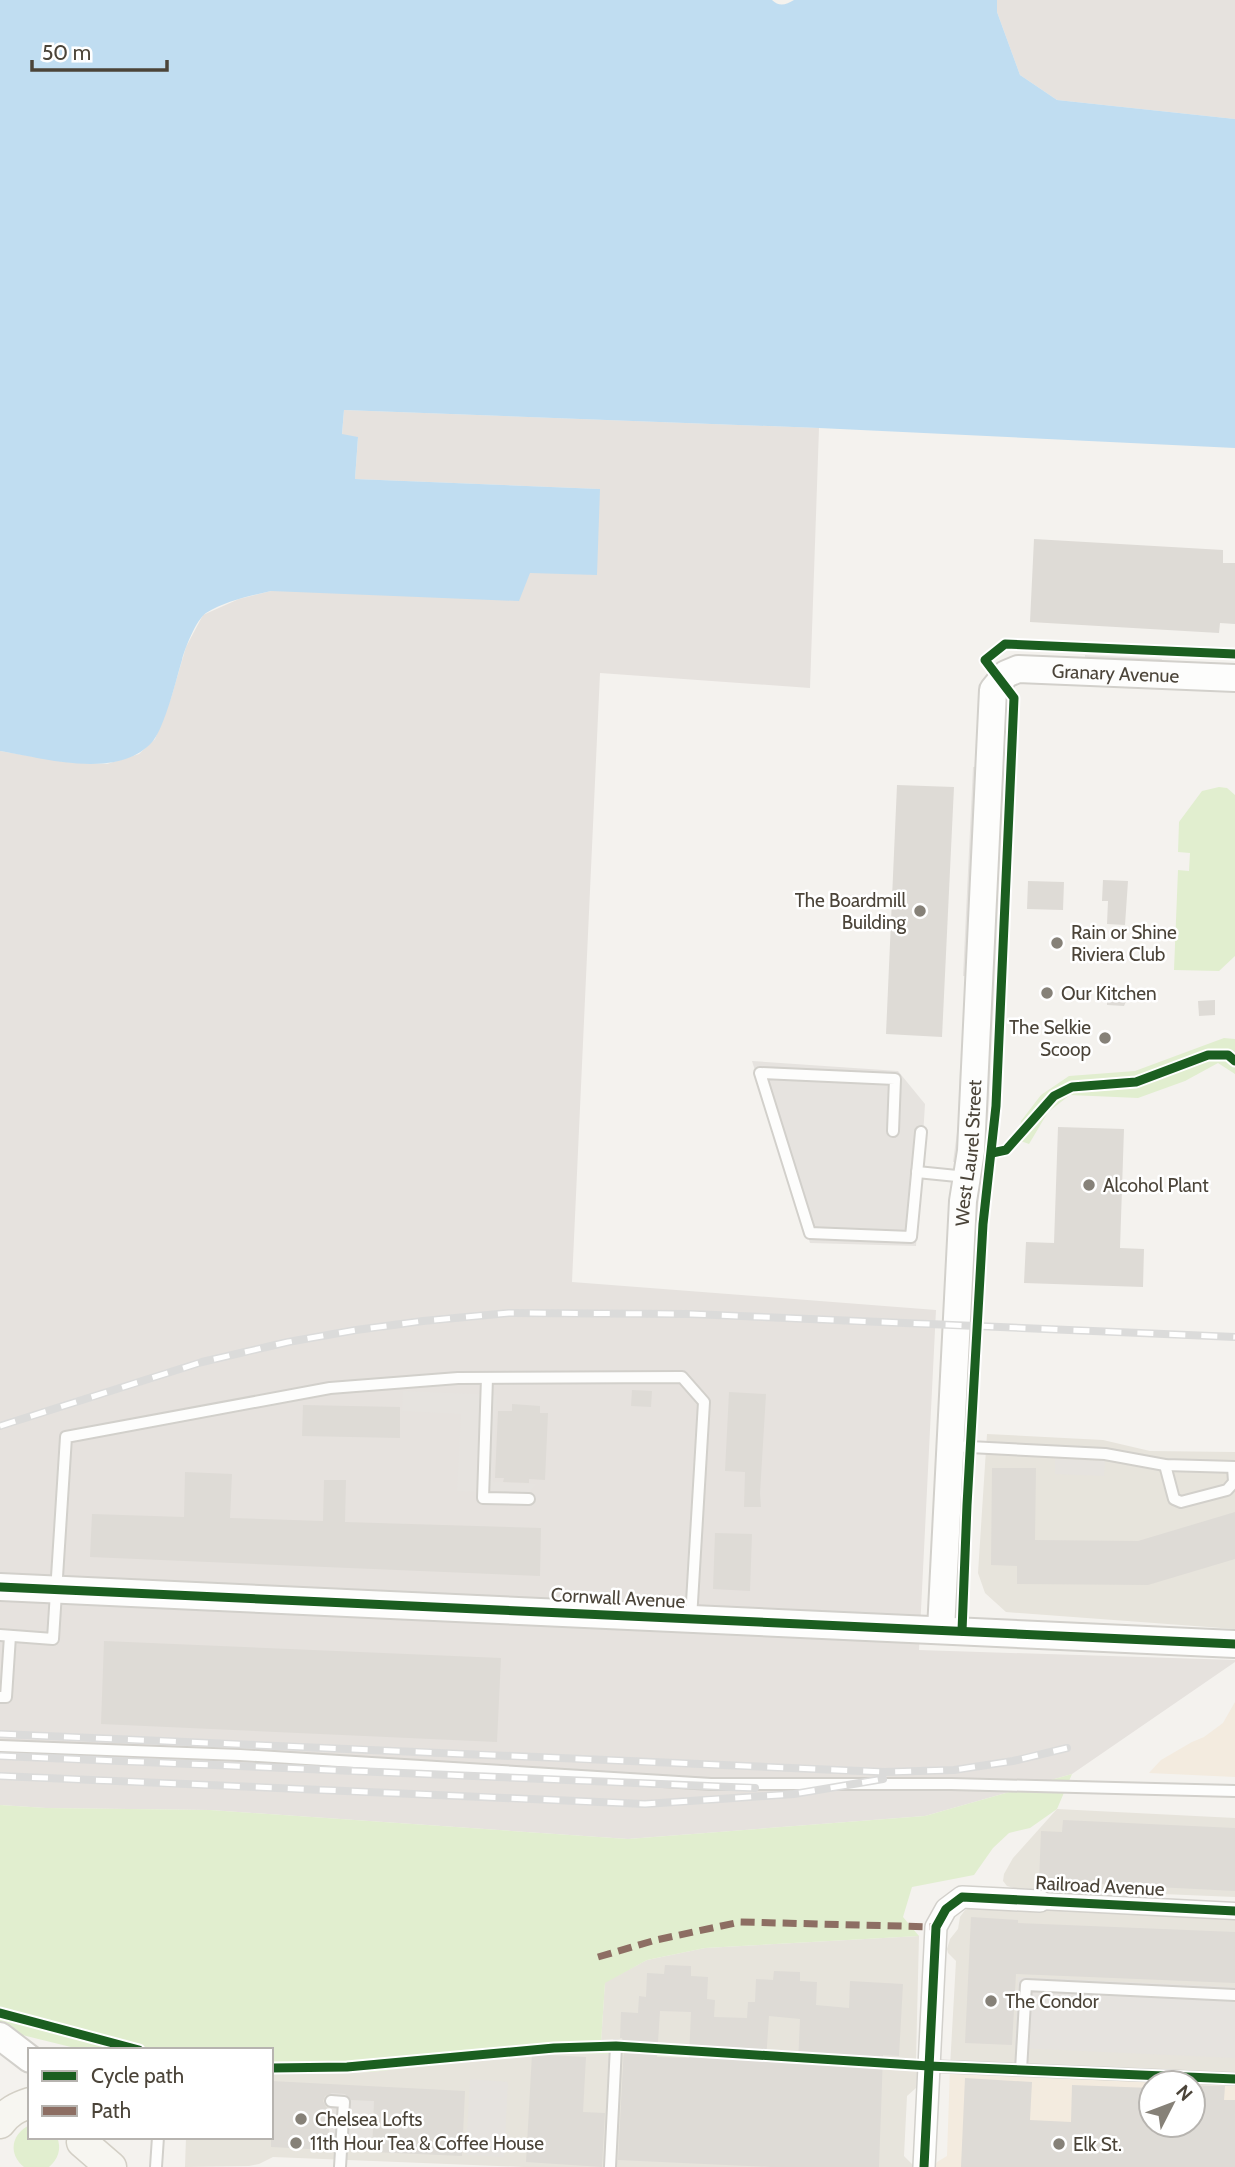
<svg xmlns="http://www.w3.org/2000/svg" width="1235" height="2167" font-family="Cabin,sans-serif">
  <style>
    .residential { fill: #e7e4dc }
    .commercial { fill: #f3ebdf; fill-rule: evenodd }
    .industrial { fill: #e6e2de }
    .green { fill: #e1eecf }
    .parking { fill: #e6e3df }
    .water { fill: #c0ddf1 }
    .building { fill: #dedbd6; fill-rule: evenodd }
    .lines { fill: none; stroke-linecap: round; stroke-linejoin: round }
    .service-casing { stroke: #d2d0cb; stroke-width: 14 }
    .pedestrian-casing { stroke: #d2d0cb; stroke-width: 19 }
    .minor-casing { stroke: #d2d0cb; stroke-width: 24 }
    .tertiary-casing { stroke: #d2d0cb; stroke-width: 30 }
    .secondary-casing { stroke: #d3cfc5; stroke-width: 33 }
    .service { stroke: #fdfdfc; stroke-width: 10 }
    .pedestrian { stroke: #fdfdfc; stroke-width: 16 }
    .minor { stroke: #fdfdfc; stroke-width: 21 }
    .tertiary { stroke: #fdfdfc; stroke-width: 26 }
    .secondary { stroke: #f7f6f1; stroke-width: 30 }
    .rail-casing { stroke: #dbdbda; stroke-width: 8 }
    .rail { stroke: #fff; stroke-width: 5; stroke-dasharray: 16; stroke-linecap: butt }
    .quiet { stroke: #8d6e63; stroke-width: 7; stroke-dasharray: 14 7; stroke-linecap: butt }
    .cycleway-casing { stroke: #fff; stroke-width: 13 }
    .cycleway { stroke: #1b5e20; stroke-width: 9 }
    .poi-dot { fill: #868178; stroke: #fff; stroke-width: 2.5 }
    .labels { text-anchor: middle; dominant-baseline: central; stroke-width: 5; stroke-linejoin: round; paint-order: stroke }
    .street-label { font-size: 19px; fill: #4b4439; stroke: #fff }
    .poi-label { font-size: 19px; fill: #4b4439; stroke: #fff; text-anchor: start }
  </style>
  <rect width="100%" height="100%" fill="#f4f2ee"/>
  <!-- residential -->
  <g class="residential">
    <path d="M987,1434L1103,1440L1150,1451L1235,1452V1629L1006,1612L985,1593L978,1573Z"/>
    <path d="M1057,1809L1235,1818V1897L1014,1888L1007,1886L1003,1881L1004,1874L1013,1858Z"/>
    <path d="M972,1907L1235,1917V2079L950,2067L956,1961L948,1953L947,1949L950,1939L958,1929L960,1917L965,1910Z"/>
    <path d="M919,1936L916,2059L601,2043L605,1982L647,1960L705,1948Z"/>
    <path d="M533,2053L616,2054L912,2067L918,2072L916,2088L907,2096L904,2156L915,2167H524L273,2157L259,2164L249,2166L185,2167L186,2137H271V2073L323,2074L371,2072L511,2057Z"/>
  </g>
  <!-- commercial -->
  <g class="commercial">
    <path d="M1235,1702V1777L1149,1773L1161,1760L1192,1742L1204,1737L1223,1723Z"/>
    <path d="M950,2067L1235,2079V2167H934L937,2162L947,2156ZM1151,2083H1193V2125H1151Z"/>
  </g>
  <!-- industrial -->
  <g class="industrial">
    <path d="M997,0H1235V119L1057,100L1020,75L997,12Z"/>
    <path d="M344,410L819,428L810,688L600,673L572,1282L936,1310L919,1650L1235,1660V1662L1072,1774L925,1816L628,1839L210,1810L46,1808L0,1805V751L66,762L107,764L139,754L155,739L171,698L186,647L203,615L239,599L271,591L530,573L600,489L355,479L358,438L342,435Z"/>
  </g>
  <!-- green -->
  <g class="green">
    <path d="M1219,787L1227,788L1235,795V956L1219,971L1174,970L1178,870L1189,871L1190,853L1178,852L1179,822L1202,791Z"/>
    <path d="M1224,1038L1235,1039V1074L1218,1063L1185,1081L1138,1098L1070,1095L1048,1112L1029,1144L1018,1140L1021,1121L1041,1095L1069,1076L1135,1071Z"/>
    <path d="M1072,1774L1057,1809L1030,1828L1009,1833L993,1848L974,1875L912,1887L903,1917L919,1936L705,1948L647,1960L605,1983L601,2043L912,2061V2067L616,2054L533,2053L511,2057L371,2072L271,2073V2050H83L10,2032L0,2026V1805L46,1808L210,1810L628,1839L925,1816Z"/>
    <path d="M30,2125V2137H57C62,2149 58,2159 49,2167H24C8,2154 11,2134 30,2125Z"/>
  </g>
  <!-- parking -->
  <g class="parking">
    <path d="M1085,655L1162,659L1161,664L1085,661Z"/>
    <path d="M973,767H978L969,976H963Z"/>
    <path d="M752,1061L898,1071L925,1104L916,1246L810,1243Z"/>
    <path d="M984,1068L990,1069L988,1108L973,1240Z"/>
    <path d="M960,1069H965L959,1162H953L958,1125Z"/>
    <path d="M403,1391L497,1395L493,1482L536,1484L528,1494L457,1491L461,1414L402,1411Z"/>
    <path d="M1055,1459L1105,1461L1104,1476L1055,1474Z"/>
    <path d="M1018,1977L1235,1987V2058L1015,2048Z"/>
    <path d="M470,2079L508,2082L504,2157L466,2155Z"/>
    <path d="M331,2084L374,2101L372,2152L328,2150Z"/>
  </g>
  <!-- water -->
  <path class="water" d="M0,0H772C779,7 786,5 794,0H997V12L1020,75L1057,100L1235,119V448L819,428L344,410L342,434L358,437L355,479L600,489L597,575L530,573L519,601L271,591C250,596 225,601 206,613C196,620 185,648 182,660C176,680 165,726 153,741C119,781 44,758 0,751Z"/>
  <!-- building -->
  <g class="building">
    <path d="M1034,539L1223,550V563H1235V624L1220,623L1219,633L1030,622Z"/>
    <path d="M897,785L954,787L942,1037L886,1034Z"/>
    <path d="M1103,880L1128,881L1125,925L1107,924L1108,901H1102Z"/>
    <path d="M1028,881L1064,882L1063,910L1027,909Z"/>
    <path d="M1107,990H1131L1124,1006L1107,1005Z"/>
    <path d="M1215,1000V1015L1199,1016L1198,1001Z"/>
    <path d="M1058,1127L1124,1129L1120,1248L1144,1249L1143,1287L1024,1283L1026,1242L1054,1243Z"/>
    <path d="M632,1390L652,1391L651,1407L631,1406Z"/>
    <path d="M729,1392L766,1394L760,1493L761,1507H744L745,1472L725,1471Z"/>
    <path d="M512,1404L540,1406V1413H548L545,1480L529,1479V1483L503,1482L504,1478H495L498,1411H512Z"/>
    <path d="M303,1405L400,1407V1438L302,1436Z"/>
    <path d="M992,1468H1036L1035,1540L1138,1541L1235,1512V1559L1148,1585L1017,1584V1566L991,1565Z"/>
    <path d="M185,1472L232,1474L230,1518L323,1521L324,1480H346L345,1522L541,1528L540,1576L90,1557L92,1514L184,1517Z"/>
    <path d="M715,1533L752,1534L750,1591L713,1589Z"/>
    <path d="M104,1641L501,1658L497,1742L101,1724Z"/>
    <path d="M1063,1820L1235,1828V1891L1039,1881L1041,1831L1062,1832Z"/>
    <path d="M971,1917L1018,1920V1923L1235,1932V1983L1016,1974L1012,2045L965,2043Z"/>
    <path d="M665,1965L691,1966V1976L708,1977L707,1999L715,2000L714,2017L747,2018L748,2002H755L756,1979L773,1980L774,1971L800,1972V1981L817,1982L816,2005L849,2008L850,1981L903,1984L899,2056L883,2055L879,2167H771L618,2160L624,2046L622,2038H620L621,2012L638,2013L639,1996L646,1997L647,1973L664,1974ZM660,2011L691,2012L689,2058L657,2057ZM769,2016L800,2019L798,2063L766,2061Z"/>
    <path d="M532,2054L586,2057L583,2112L605,2113L602,2167L526,2162Z"/>
    <path d="M965,2078L1032,2082L1030,2120L1071,2122L1072,2085L1151,2088V2125H1193V2085L1225,2086L1224,2100H1235V2167H961Z"/>
    <path d="M271,2081L465,2091L462,2156L372,2152L374,2101L351,2100L345,2094L332,2093L325,2096L323,2101L326,2107L330,2109L328,2150L271,2147Z"/>
  </g>
  <g class="lines">
    <!-- service casing -->
    <g class="service-casing">
      <g id="service">
        <path d="M893,1131L895,1079L760,1073L810,1233L911,1237L921,1132"/>
        <path d="M917,1172L967,1177"/>
        <path d="M487,1378L483,1498L529,1499"/>
        <path d="M950,1446L1105,1454L1165,1465L1235,1467"/>
        <path d="M1165,1465L1174,1499L1181,1502L1227,1490L1234,1482L1233,1467"/>
        <path d="M0,1635L53,1639L66,1437L330,1388L458,1378L682,1377L704,1402L691,1619"/>
        <path d="M0,1697H6L10,1636"/>
        <path d="M0,1746L240,1755L711,1784H951L1235,1791"/>
        <path d="M929,2066L1235,2079"/>
        <path d="M1021,2070L1026,1985L1235,1995"/>
        <path d="M331,2101L344,2102L340,2167"/>
        <path d="M156,2167L158,2137"/>
        <path d="M610,2167L616,2046"/>
      </g>
    </g>
    <!-- pedestrian casing -->
    <g class="pedestrian-casing">
      <path id="pedestrian" d="M1040,1901L1235,1911"/>
    </g>
    <!-- minor casing -->
    <g class="minor-casing">
      <path id="minor" d="M924,2167L936,1927L946,1909L962,1897L1040,1901"/>
    </g>
    <!-- tertiary casing -->
    <g class="tertiary-casing">
      <g id="tertiary">
        <path d="M0,1587L1235,1644"/>
        <path id="s1" d="M941,1630L963,1201L971,1151L993,690L1006,674L1018,669L1235,678"/>
        <path d="M0,2036L30,2059"/>
      </g>
    </g>
    <!-- secondary casing -->
    <g class="secondary-casing">
      <g id="secondary">
        <path d="M0,2123C8,2112 17,2107 30,2103"/>
        <path d="M82,2142L111,2167"/>
      </g>
    </g>
    <!-- service -->
    <use href="#service" class="service"/>
    <!-- pedestrian -->
    <use href="#pedestrian" class="pedestrian"/>
    <!-- minor -->
    <use href="#minor" class="minor"/>
    <!-- tertiary -->
    <use href="#tertiary" class="tertiary"/>
    <!-- secondary -->
    <use href="#secondary" class="secondary"/>
    <!-- rail casing -->
    <g class="rail-casing">
      <g id="rail">
        <path d="M0,1426L202,1362L288,1342L356,1330L423,1321L509,1313L691,1314L1235,1337"/>
        <path d="M0,1734L884,1772L954,1770L1013,1761L1067,1748"/>
        <path d="M0,1756L755,1788"/>
        <path d="M0,1776L645,1804L794,1794L883,1779"/>
      </g>
    </g>
    <!-- rail -->
    <use href="#rail" class="rail"/>
    <!-- quiet -->
    <path class="quiet" d="M598,1957L656,1940L740,1922L936,1927"/>
    <!-- cycleway casing -->
    <g class="cycleway-casing">
      <g id="cycleway">
        <path d="M992,1153L1006,1150L1054,1096L1072,1087L1136,1082L1208,1055H1228L1235,1061"/>
        <path d="M0,1587L1235,1644"/>
        <path d="M962,1631L967,1505L983,1224L996,1106L1014,698L985,660L1005,644L1235,654"/>
        <path d="M0,2013L139,2050"/>
        <path d="M271,2068L347,2067L554,2048L616,2046L929,2066L1235,2079"/>
        <path d="M924,2167L936,1927L946,1909L962,1897L1235,1911"/>
      </g>
    </g>
    <!-- cycleway -->
    <use href="#cycleway" class="cycleway"/>
  </g>
  <!-- markers -->
  <g class="poi-dot">
    <circle cx="920" cy="911" r="7"/>
    <circle cx="1057" cy="943" r="7"/>
    <circle cx="1047" cy="993" r="7"/>
    <circle cx="1105" cy="1038" r="7"/>
    <circle cx="1089" cy="1185" r="7"/>
    <circle cx="991" cy="2001" r="7"/>
    <circle cx="301" cy="2119" r="7"/>
    <circle cx="296" cy="2143" r="7"/>
    <circle cx="1059" cy="2144" r="7"/>
  </g>
  <g class="labels">
    <!-- street labels -->
    <g class="street-label">
      <text stroke="none"><textPath href="#s1" startOffset="1073">Granary Avenue</textPath></text>
      <text stroke="none"><textPath href="#s1" startOffset="478">West Laurel Street</textPath></text>
      <text transform="translate(618 1598) rotate(3)">Cornwall Avenue</text>
      <text transform="translate(1100 1886) rotate(3)">Railroad Avenue</text>
    </g>
    <!-- poi labels -->
    <g class="poi-label">
      <text x="906" y="900" text-anchor="end">The Boardmill<tspan x="906" dy="22">Building</tspan></text>
      <text x="1071" y="932">Rain or Shine<tspan x="1071" dy="22">Riviera Club</tspan></text>
      <text x="1061" y="993">Our Kitchen</text>
      <text x="1091" y="1027" text-anchor="end">The Selkie<tspan x="1091" dy="22">Scoop</tspan></text>
      <text x="1103" y="1185">Alcohol Plant</text>
      <text x="1005" y="2001">The Condor</text>
      <text x="315" y="2119">Chelsea Lofts</text>
      <text x="310" y="2143">11th Hour Tea &amp; Coffee House</text>
      <text x="1073" y="2144">Elk St.</text>
    </g>
  </g>
  <!-- legend -->
  <rect x="28" y="2048" width="245" height="91" fill="#ffffff" stroke="#b7b4b0" stroke-width="2"/>
  <rect x="42" y="2071" width="35" height="10" fill="#1b5e20" stroke="#b7b4b0" stroke-width="2"/>
  <text x="91" y="2083" font-size="21" fill="#4b4439">Cycle path</text>
  <rect x="42" y="2106" width="35" height="10" fill="#8d6e63" stroke="#b7b4b0" stroke-width="2"/>
  <text x="91" y="2118" font-size="21" fill="#4b4439">Path</text>
  <!-- north arrow -->
  <g transform="translate(1172 2104) rotate(48)"><circle r="33" fill="#ffffff" stroke="#b7b4b0" stroke-width="2"/>
  <path d="M0-5L12 26L0 18L-12 26Z" fill="#868178"/>
  <text y="-10" font-size="19" font-weight="bold" text-anchor="middle" fill="#4b4439">N</text>
  </g>
  <!-- scale -->
  <path d="M32 60v10h135v-10" fill="none" stroke="#4b4439" stroke-width="3.5"/>
  <text x="42" y="60" font-size="21" fill="#4b4439" stroke="#ffffff" stroke-width="5" paint-order="stroke">50 m</text>
</svg>
